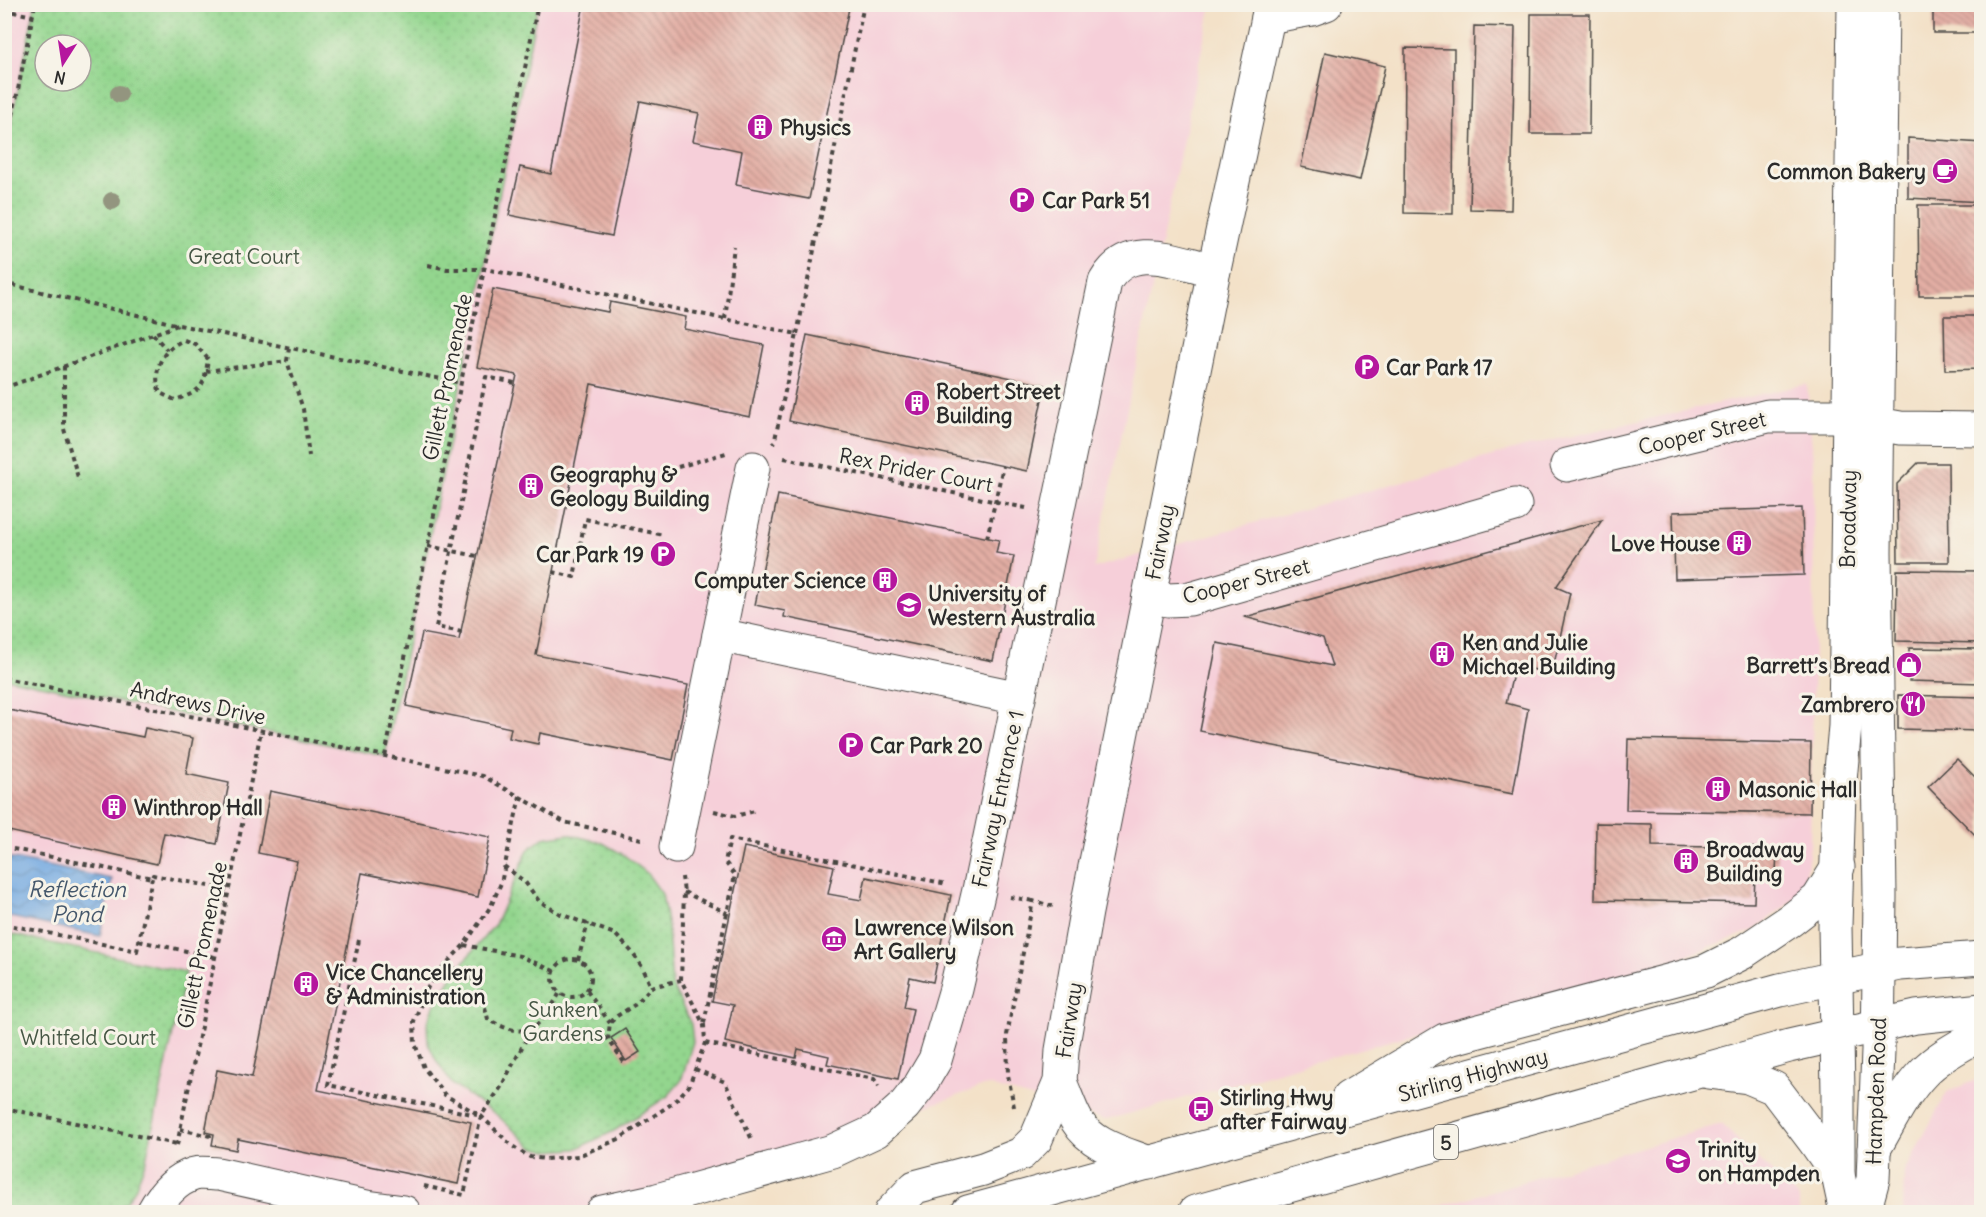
<svg xmlns="http://www.w3.org/2000/svg" width="1986" height="1217" font-family="Delius,sans-serif">
  <style>
    .built { fill: #f6cfd9; fill-rule: evenodd }
    .park { fill: url(#park-dots); stroke: #5f805c; stroke-width: 1.5; fill-rule: evenodd }
    .water { fill: url(#water-waves); stroke: #4f6a86; stroke-width: 1.5 }
    .building { fill: url(#building-back-hatch) }
    .lines { fill: none; stroke-linecap: round; stroke-linejoin: round }
    .minor-casing { stroke: #494643; stroke-width: 35 }
    .major-casing { stroke: #494643; stroke-width: 35 }
    .highway-casing { stroke: #494643; stroke-width: 35 }
    .path { stroke: #494643; stroke-width: 4; stroke-dasharray: 4.5 4.5; stroke-linecap: butt }
    .minor { stroke: #fff; stroke-width: 33 }
    .major { stroke: #fff; stroke-width: 33 }
    .highway { stroke: #fff; stroke-width: 33 }
    .path-bridge { stroke: #494643; stroke-width: 4; stroke-dasharray: 4.5 4.5; stroke-linecap: butt }
    .tree { fill: #93957f }
    .labels { text-anchor: middle; dominant-baseline: central; stroke-width: 6; stroke-linejoin: round; paint-order: stroke }
    .shield { fill: #f7f3e8; stroke: #686764; stroke-width: 1.5 }
    .shield-label { font-size: 20px; font-weight: bold; fill: #2b2b2b }
    .poi-label { font-size: 21px; font-weight: bold; fill: #2b2b2b; stroke: #f7f3e8; text-anchor: start }
    .park-label { font-size: 21px; fill: #455644; stroke: #f7f3e8 }
    .street-label { font-size: 21px; fill: #2b2b2b; stroke: #f7f3e8 }
    .water-label { font-size: 22px; font-style: italic; fill: #44576b; stroke: #f7f3e8 }
  </style>
  <defs>
    <pattern id="park-dots" width="8" height="8" patternUnits="userSpaceOnUse" patternTransform="scale(1.5)"><rect width="8" height="8" fill="#93d68e"/><path d="M2 2h.1M6 6h.1" fill="none" stroke="#7fb87b" stroke-width="1.8" stroke-linecap="round"/></pattern>
    <pattern id="water-waves" width="16" height="10" patternUnits="userSpaceOnUse" patternTransform="scale(1.5)"><rect width="16" height="10" fill="#73a9e1"/><path d="M0 5q4-4 8 0t8 0" fill="none" stroke="#5f8ab7"/></pattern>
    <pattern id="building-back-hatch" width="6" height="6" patternUnits="userSpaceOnUse" patternTransform="scale(1.5)"><rect width="6" height="6" fill="#e3aea4"/><path d="M-1 5l2 2M0 0l6 6M5-1l2 2" fill="none" stroke="#b88e86"/></pattern>
  </defs>
  <rect width="100%" height="100%" fill="#f7f3e8"/>
  <filter id="ink" filterUnits="userSpaceOnUse"><feTurbulence type="fractalNoise" baseFrequency=".0167" numOctaves="2"/><feDisplacementMap in="SourceGraphic" scale="12" xChannelSelector="R" yChannelSelector="G"/><feConvolveMatrix kernelMatrix="1 2 1 2 8 2 1 2 1" color-interpolation-filters="sRGB"/></filter>
  <filter id="wash" filterUnits="userSpaceOnUse"><feTurbulence type="fractalNoise" baseFrequency=".008" numOctaves="4" result="noise"/><feDisplacementMap in="SourceGraphic" scale="24" xChannelSelector="R" yChannelSelector="G"/><feGaussianBlur stdDeviation="1.35" result="paint"/><feColorMatrix in="noise" values="0 0 0 0 0 0 0 0 0 0 0 0 0 0 0 0 0 1.4 0 .05"/><feComposite in="paint" operator="in"/></filter>
  <g filter="url(#wash)">
    <rect width="100%" height="100%" fill="#f3e1c8"/>
    <!-- built -->
    <g class="built">
      <path d="M5,5H1211L1094,568L1531,445L1807,384L1813,461L1814,642L1810,846L1804,892L1754,930L1665,964L1106,1120L987,1085L630,1212H5ZM45,45H81V81H45Z"/>
      <path d="M1981,1078V1212H1903L1904,1172L1947,1092Z"/>
      <path d="M1721,1124L1799,1198V1212H1420Z"/>
    </g>
    <!-- park -->
    <g class="park">
      <path d="M35,5H538L385,756L5,678L4,160ZM45,45H81V81H45Z"/>
      <path d="M568,834L603,843L624,855L647,873L662,894L668,928L672,985L691,1024L693,1042L681,1081L668,1096L614,1131L576,1149L548,1151L532,1147L497,1115L452,1084L436,1060L428,1043L427,1024L434,1006L453,975L496,923L528,850L543,838Z"/>
      <path d="M5,933L186,972L146,1160L135,1189L120,1212H5Z"/>
    </g>
    <!-- water -->
    <path class="water" d="M4,857L112,879L100,936L5,916Z"/>
    <g id="blocks">
      <!-- building -->
      <g class="building">
        <path d="M584,4H831L849,8L809,199L736,185L742,151L693,141L699,113L640,101L612,236L509,215L520,167L551,174Z"/>
        <rect x="1933" y="4" width="49" height="29"/>
        <path d="M1531,14H1590L1589,134H1530Z"/>
        <path d="M1474,26L1515,27L1511,210L1470,209Z"/>
        <path d="M1405,48L1454,49L1453,214L1404,213Z"/>
        <path d="M1325,52L1385,66L1360,180L1301,167Z"/>
        <path d="M1908,138L1982,143V202L1908,198Z"/>
        <path d="M1918,205H1982V296H1919Z"/>
        <path d="M493,289L608,312L610,302L686,317L684,329L764,345L750,417L591,384L536,655L688,685L673,760L540,733L538,744L509,738L511,728L406,706L422,633L459,640L517,375L477,367Z"/>
        <path d="M1944,316H1982V369L1945,370Z"/>
        <path d="M807,335L1045,385L1027,471L789,421Z"/>
        <path d="M1918,463H1948L1949,562H1898L1897,484Z"/>
        <path d="M778,495L999,540L996,553L1014,556L993,661L784,617L785,611L755,605Z"/>
        <path d="M1802,508L1804,575L1675,579L1673,512Z"/>
        <path d="M1602,520L1556,587L1570,593L1552,673L1515,666L1506,703L1528,709L1513,794L1200,731L1217,643L1332,666L1323,638L1245,617Z"/>
        <path d="M1897,570L1982,571V643L1896,641Z"/>
        <path d="M1909,648L1982,649V683L1909,681Z"/>
        <path d="M1898,695L1982,697V731L1898,729Z"/>
        <path d="M4,709L143,737L145,728L193,738L186,774L229,783L217,844L164,833L157,864L4,830Z"/>
        <path d="M1628,739L1811,743L1810,813L1626,810Z"/>
        <path d="M1957,759L1982,784V842L1928,787Z"/>
        <path d="M270,791L490,837L478,897L362,873L318,1090L471,1122L458,1184L238,1139L236,1150L212,1145L214,1134L205,1132L217,1070L252,1077L297,861L258,853Z"/>
        <path d="M1596,823L1652,824V846L1777,848L1776,874L1755,873L1754,903L1595,900Z"/>
        <path d="M744,847L834,866L828,894L861,900L866,877L951,895L933,982L910,977L904,1007L913,1009L898,1079L827,1064L829,1056L798,1049L796,1058L725,1042L733,1005L712,1001Z"/>
        <path d="M625,1029L640,1052L626,1061L611,1038Z"/>
      </g>
    </g>
  </g>
  <g filter="url(#ink)">
    <use href="#blocks" fill-opacity="0" stroke="#494643" stroke-width="1.5"/>
    <g class="lines">
      <!-- minor casing -->
      <g class="minor-casing">
        <g id="minor">
          <path d="M1268,17L1312,9L1326,4"/>
          <path d="M1567,465L1768,416H1833L1900,428L1982,429"/>
          <path d="M1149,596L1168,600L1190,599L1515,505"/>
          <path d="M719,635L1019,698"/>
          <path d="M676,847L753,468"/>
          <path d="M1060,1082C1066,1095 1070,1109 1077,1121C1092,1146 1124,1153 1149,1163"/>
          <path d="M153,1212C162,1196 175,1180 194,1174C201,1172 210,1174 218,1174L367,1207L404,1212"/>
          <path d="M602,1212L657,1200L833,1151L876,1131L904,1106L919,1087L935,1060L956,989L979,890L1105,282C1129,239 1176,262 1214,270"/>
          <path d="M891,1212L915,1187L983,1169L1021,1154L1036,1139L1060,1082L1062,1050L1086,912L1214,270L1271,4"/>
        </g>
      </g>
      <!-- major casing -->
      <g class="major-casing">
        <g id="major">
          <path d="M1846,1212L1838,1175V1093L1835,926L1839,792L1845,726L1854,4"/>
          <path d="M1864,1212L1873,1179L1878,1051L1880,895L1875,552L1882,4"/>
        </g>
      </g>
      <!-- highway casing -->
      <g class="highway-casing">
        <g id="highway">
          <path d="M1708,1072L1748,1077L1774,1088L1815,1142L1838,1175"/>
          <path d="M1348,1098L1445,1040L1706,971L1742,953L1791,920L1818,899L1838,867"/>
          <path d="M1874,1149C1889,1124 1902,1095 1923,1073C1939,1056 1962,1045 1982,1033"/>
          <path d="M968,1212L1780,990L1900,964L1982,958"/>
          <path d="M1195,1212L1789,1046L1916,1017L1982,1010"/>
        </g>
      </g>
      <!-- path -->
      <g class="path">
        <path d="M4,10L33,16"/>
        <path d="M4,103L15,105"/>
        <path d="M4,160L35,4"/>
        <path d="M428,265L447,269H485L797,334L774,444"/>
        <path d="M4,283L179,325L461,383"/>
        <path d="M725,319L734,246"/>
        <path d="M153,334L167,350"/>
        <path d="M797,334L864,4"/>
        <path d="M184,340L195,344L208,359C204,386 203,391 175,400L160,393C152,371 161,349 184,340Z"/>
        <path d="M289,348L287,361L303,409L309,456"/>
        <path d="M64,366V429L79,481"/>
        <path d="M206,371L287,361"/>
        <path d="M4,388L178,325"/>
        <path d="M784,458L1026,508"/>
        <path d="M678,467L726,453"/>
        <path d="M428,546L477,556"/>
        <path d="M553,572L574,577L585,519L664,535"/>
        <path d="M462,632L436,627L486,377L515,383"/>
        <path d="M4,678L483,776L564,822L646,840"/>
        <path d="M385,756L538,4"/>
        <path d="M520,796L501,883L491,906L464,945L441,969L428,987L414,1021L415,1044L424,1068L445,1095L481,1116L512,1146L530,1157L546,1159L578,1156L619,1139L673,1103L689,1086L705,1043L704,1025L681,980L684,892L682,877"/>
        <path d="M714,811L735,816L755,811"/>
        <path d="M4,847L152,878L153,875L229,890"/>
        <path d="M504,866L525,882L539,901L560,914L615,934L631,951L643,968L651,987"/>
        <path d="M684,892L727,913"/>
        <path d="M1010,897L1033,901"/>
        <path d="M4,924L137,951L152,878"/>
        <path d="M359,940L328,1085L477,1115"/>
        <path d="M139,941L215,957"/>
        <path d="M464,945L520,956L554,971"/>
        <circle cx="572" cy="978" r="19"/>
        <path d="M578,960L588,923"/>
        <path d="M446,963L479,984L488,1019C526,1042 540,1029 559,994"/>
        <path d="M587,991L610,1023"/>
        <path d="M704,1023L735,875L725,862L730,839L947,884"/>
        <path d="M705,1043L874,1079L879,1086"/>
        <path d="M624,1062L608,1039L610,1023L617,1016L636,1004L651,987L681,980"/>
        <path d="M695,1069L725,1082L753,1142"/>
        <path d="M1014,1107L1008,1075L1007,1035L1033,901L1056,907"/>
        <path d="M4,1108L177,1144"/>
        <path d="M180,1129L210,1136L209,1141"/>
        <path d="M177,1145L261,731"/>
        <path d="M424,1186L464,1195L481,1116L501,1087L531,1030"/>
      </g>
      <!-- minor -->
      <use href="#minor" class="minor"/>
      <!-- major -->
      <use href="#major" class="major"/>
      <!-- highway -->
      <use href="#highway" class="highway"/>
      <!-- path-bridge -->
      <path class="path-bridge" d="M987,538L1003,466"/>
    </g>
    <!-- trees -->
    <g class="tree">
      <circle cx="119" cy="94" r="9"/>
      <circle cx="112" cy="201" r="9"/>
    </g>
  </g>
  <!-- icons -->
  <defs>
    <g id="building-disc" transform="scale(1.35)"><circle r="9.5" fill="#b5179e" stroke="#f7f3e8"/><path d="M-4-6H4V6H1V3H-1V6H-4ZM-2.5-4.3h1.7v1.8h-1.7ZM.8-4.3h1.7v1.8H.8ZM-2.5-1h1.7V.8h-1.7ZM.8-1h1.7V.8H.8Z" fill="#fff"/></g>
    <g id="cafe-disc" transform="scale(1.35)"><circle r="9.5" fill="#b5179e" stroke="#f7f3e8"/><path d="M-5.5-4.5H6V0H3Q3 3.5 0 3.5H-2.5Q-5.5 3.5-5.5 0ZM3-3.2v2h1.7v-2ZM-6 4.5H4V6H-6Z" fill="#fff"/></g>
    <g id="parking-disc" transform="scale(1.35)"><circle r="9.5" fill="#b5179e" stroke="#f7f3e8"/><path d="M-3.5-5.5H1a3.5 3.5 0 0 1 0 7H-1V5.5H-3.5ZM-1-3.4V-.6H.8a1.4 1.4 0 0 0 0-2.8Z" fill="#fff"/></g>
    <g id="university-disc" transform="scale(1.35)"><circle r="9.5" fill="#b5179e" stroke="#f7f3e8"/><path d="M0-5L7-2L0 1L-7-2ZM-4 1L0 2.5L4 1V4Q0 6-4 4Z" fill="#fff"/></g>
    <g id="shop-disc" transform="scale(1.35)"><circle r="9.5" fill="#b5179e" stroke="#f7f3e8"/><path d="M-5-2.5h2.3a2.7 3.5 0 0 1 5.4 0H5L5.5 6h-11ZM-1.5-2.5h3a1.5 2.3 0 0 0-3 0Z" fill="#fff"/></g>
    <g id="restaurant-disc" transform="scale(1.35)"><circle r="9.5" fill="#b5179e" stroke="#f7f3e8"/><path d="M-5-6h1v4h1v-4h1v4h1v-4h1v5L-1.5 .5V6h-2V.5L-5-1ZM5-6V6H3V1.5H1.5Q1.5-4 5-6Z" fill="#fff"/></g>
    <g id="museum-disc" transform="scale(1.35)"><circle r="9.5" fill="#b5179e" stroke="#f7f3e8"/><path d="M0-6L6-3V-2H-6V-3ZM-5-1h2V3h-2ZM-1-1h2V3h-2ZM3-1h2V3H3ZM-6 4H6V6H-6Z" fill="#fff"/></g>
    <g id="bus-disc" transform="scale(1.35)"><circle r="9.5" fill="#b5179e" stroke="#f7f3e8"/><path d="M-5-6H5V4H4V6H2V4H-2V6H-4V4H-5ZM-3.5-4V0h7V-4ZM-3.5 1.2v1.5H-2V1.2ZM2 1.2v1.5H3.5V1.2Z" fill="#fff"/></g>
  </defs>
  <g fill-rule="evenodd">
    <use href="#building-disc" x="760" y="127"/>
    <use href="#cafe-disc" x="1945" y="171"/>
    <use href="#parking-disc" x="1022" y="200"/>
    <use href="#parking-disc" x="1367" y="367"/>
    <use href="#building-disc" x="917" y="403"/>
    <use href="#building-disc" x="531" y="486"/>
    <use href="#building-disc" x="1739" y="543"/>
    <use href="#parking-disc" x="663" y="554"/>
    <use href="#building-disc" x="885" y="580"/>
    <use href="#university-disc" x="909" y="605"/>
    <use href="#building-disc" x="1442" y="654"/>
    <use href="#shop-disc" x="1909" y="665"/>
    <use href="#restaurant-disc" x="1913" y="704"/>
    <use href="#parking-disc" x="851" y="745"/>
    <use href="#building-disc" x="1718" y="789"/>
    <use href="#building-disc" x="114" y="807"/>
    <use href="#building-disc" x="1686" y="861"/>
    <use href="#museum-disc" x="834" y="939"/>
    <use href="#building-disc" x="306" y="984"/>
    <use href="#bus-disc" x="1201" y="1109"/>
    <use href="#university-disc" x="1678" y="1161"/>
  </g>
  <g class="labels">
    <!-- shield labels -->
    <rect class="shield" x="1434" y="1125" width="24" height="34" rx="4.5"/>
    <g class="shield-label">
      <text x="1446" y="1142">5</text>
    </g>
    <!-- poi labels -->
    <g class="poi-label">
      <text x="780" y="127">Physics</text>
      <text x="1926" y="171" text-anchor="end">Common Bakery</text>
      <text x="1042" y="200">Car Park 51</text>
      <text x="1386" y="367">Car Park 17</text>
      <text x="936" y="391">Robert Street<tspan x="936" dy="24">Building</tspan></text>
      <text x="550" y="474">Geography &amp;<tspan x="550" dy="24">Geology Building</tspan></text>
      <text x="1720" y="543" text-anchor="end">Love House</text>
      <text x="644" y="554" text-anchor="end">Car Park 19</text>
      <text x="866" y="580" text-anchor="end">Computer Science</text>
      <text x="928" y="593">University of<tspan x="928" dy="24">Western Australia</tspan></text>
      <text x="1462" y="642">Ken and Julie<tspan x="1462" dy="24">Michael Building</tspan></text>
      <text x="1890" y="665" text-anchor="end">Barrett’s Bread</text>
      <text x="1894" y="704" text-anchor="end">Zambrero</text>
      <text x="870" y="745">Car Park 20</text>
      <text x="1738" y="789">Masonic Hall</text>
      <text x="134" y="807">Winthrop Hall</text>
      <text x="1706" y="849">Broadway<tspan x="1706" dy="24">Building</tspan></text>
      <text x="854" y="927">Lawrence Wilson<tspan x="854" dy="24">Art Gallery</tspan></text>
      <text x="326" y="972">Vice Chancellery<tspan x="326" dy="24">&amp; Administration</tspan></text>
      <text x="1220" y="1097">Stirling Hwy<tspan x="1220" dy="24">after Fairway</tspan></text>
      <text x="1698" y="1149">Trinity<tspan x="1698" dy="24">on Hampden</tspan></text>
    </g>
    <!-- park labels -->
    <g class="park-label">
      <text x="244" y="256">Great Court</text>
      <text x="563" y="1009">Sunken<tspan x="563" dy="24">Gardens</tspan></text>
      <text x="88" y="1037">Whitfeld Court</text>
    </g>
    <!-- street labels -->
    <g class="street-label">
      <text transform="translate(447 377) rotate(-78)">Gillett Promenade</text>
      <text transform="translate(1702 433) rotate(-13)">Cooper Street</text>
      <text transform="translate(916 470) rotate(11)">Rex Prider Court</text>
      <text transform="translate(1848 519) rotate(-89)">Broadway</text>
      <text transform="translate(1160 542) rotate(-79)">Fairway</text>
      <text transform="translate(1246 581) rotate(-14)">Cooper Street</text>
      <text transform="translate(198 703) rotate(12)">Andrews Drive</text>
      <text transform="translate(998 799) rotate(-78)">Fairway Entrance 1</text>
      <text transform="translate(202 945) rotate(-78)">Gillett Promenade</text>
      <text transform="translate(1069 1020) rotate(-81)">Fairway</text>
      <text transform="translate(1473 1075) rotate(-15)">Stirling Highway</text>
      <text transform="translate(1876 1091) rotate(-88)">Hampden Road</text>
    </g>
    <!-- water labels -->
    <g class="water-label">
      <text x="77" y="889">Reflection<tspan x="77" dy="25">Pond</tspan></text>
    </g>
  </g>
  <!-- margin -->
  <rect width="1986" height="1217" fill="none" stroke="#f7f3e8" stroke-width="24"/>
  <!-- north arrow -->
  <g transform="translate(63 63) rotate(192)"><circle r="28" fill="#f7f3e8" stroke="#a5a39c" stroke-width="1.5"/>
  <path d="M0-4.5L10 22L0 15L-10 22Z" fill="#b5179e"/>
  <text y="-9" font-size="16" font-weight="bold" text-anchor="middle" fill="#2b2b2b">N</text>
  </g>
</svg>
